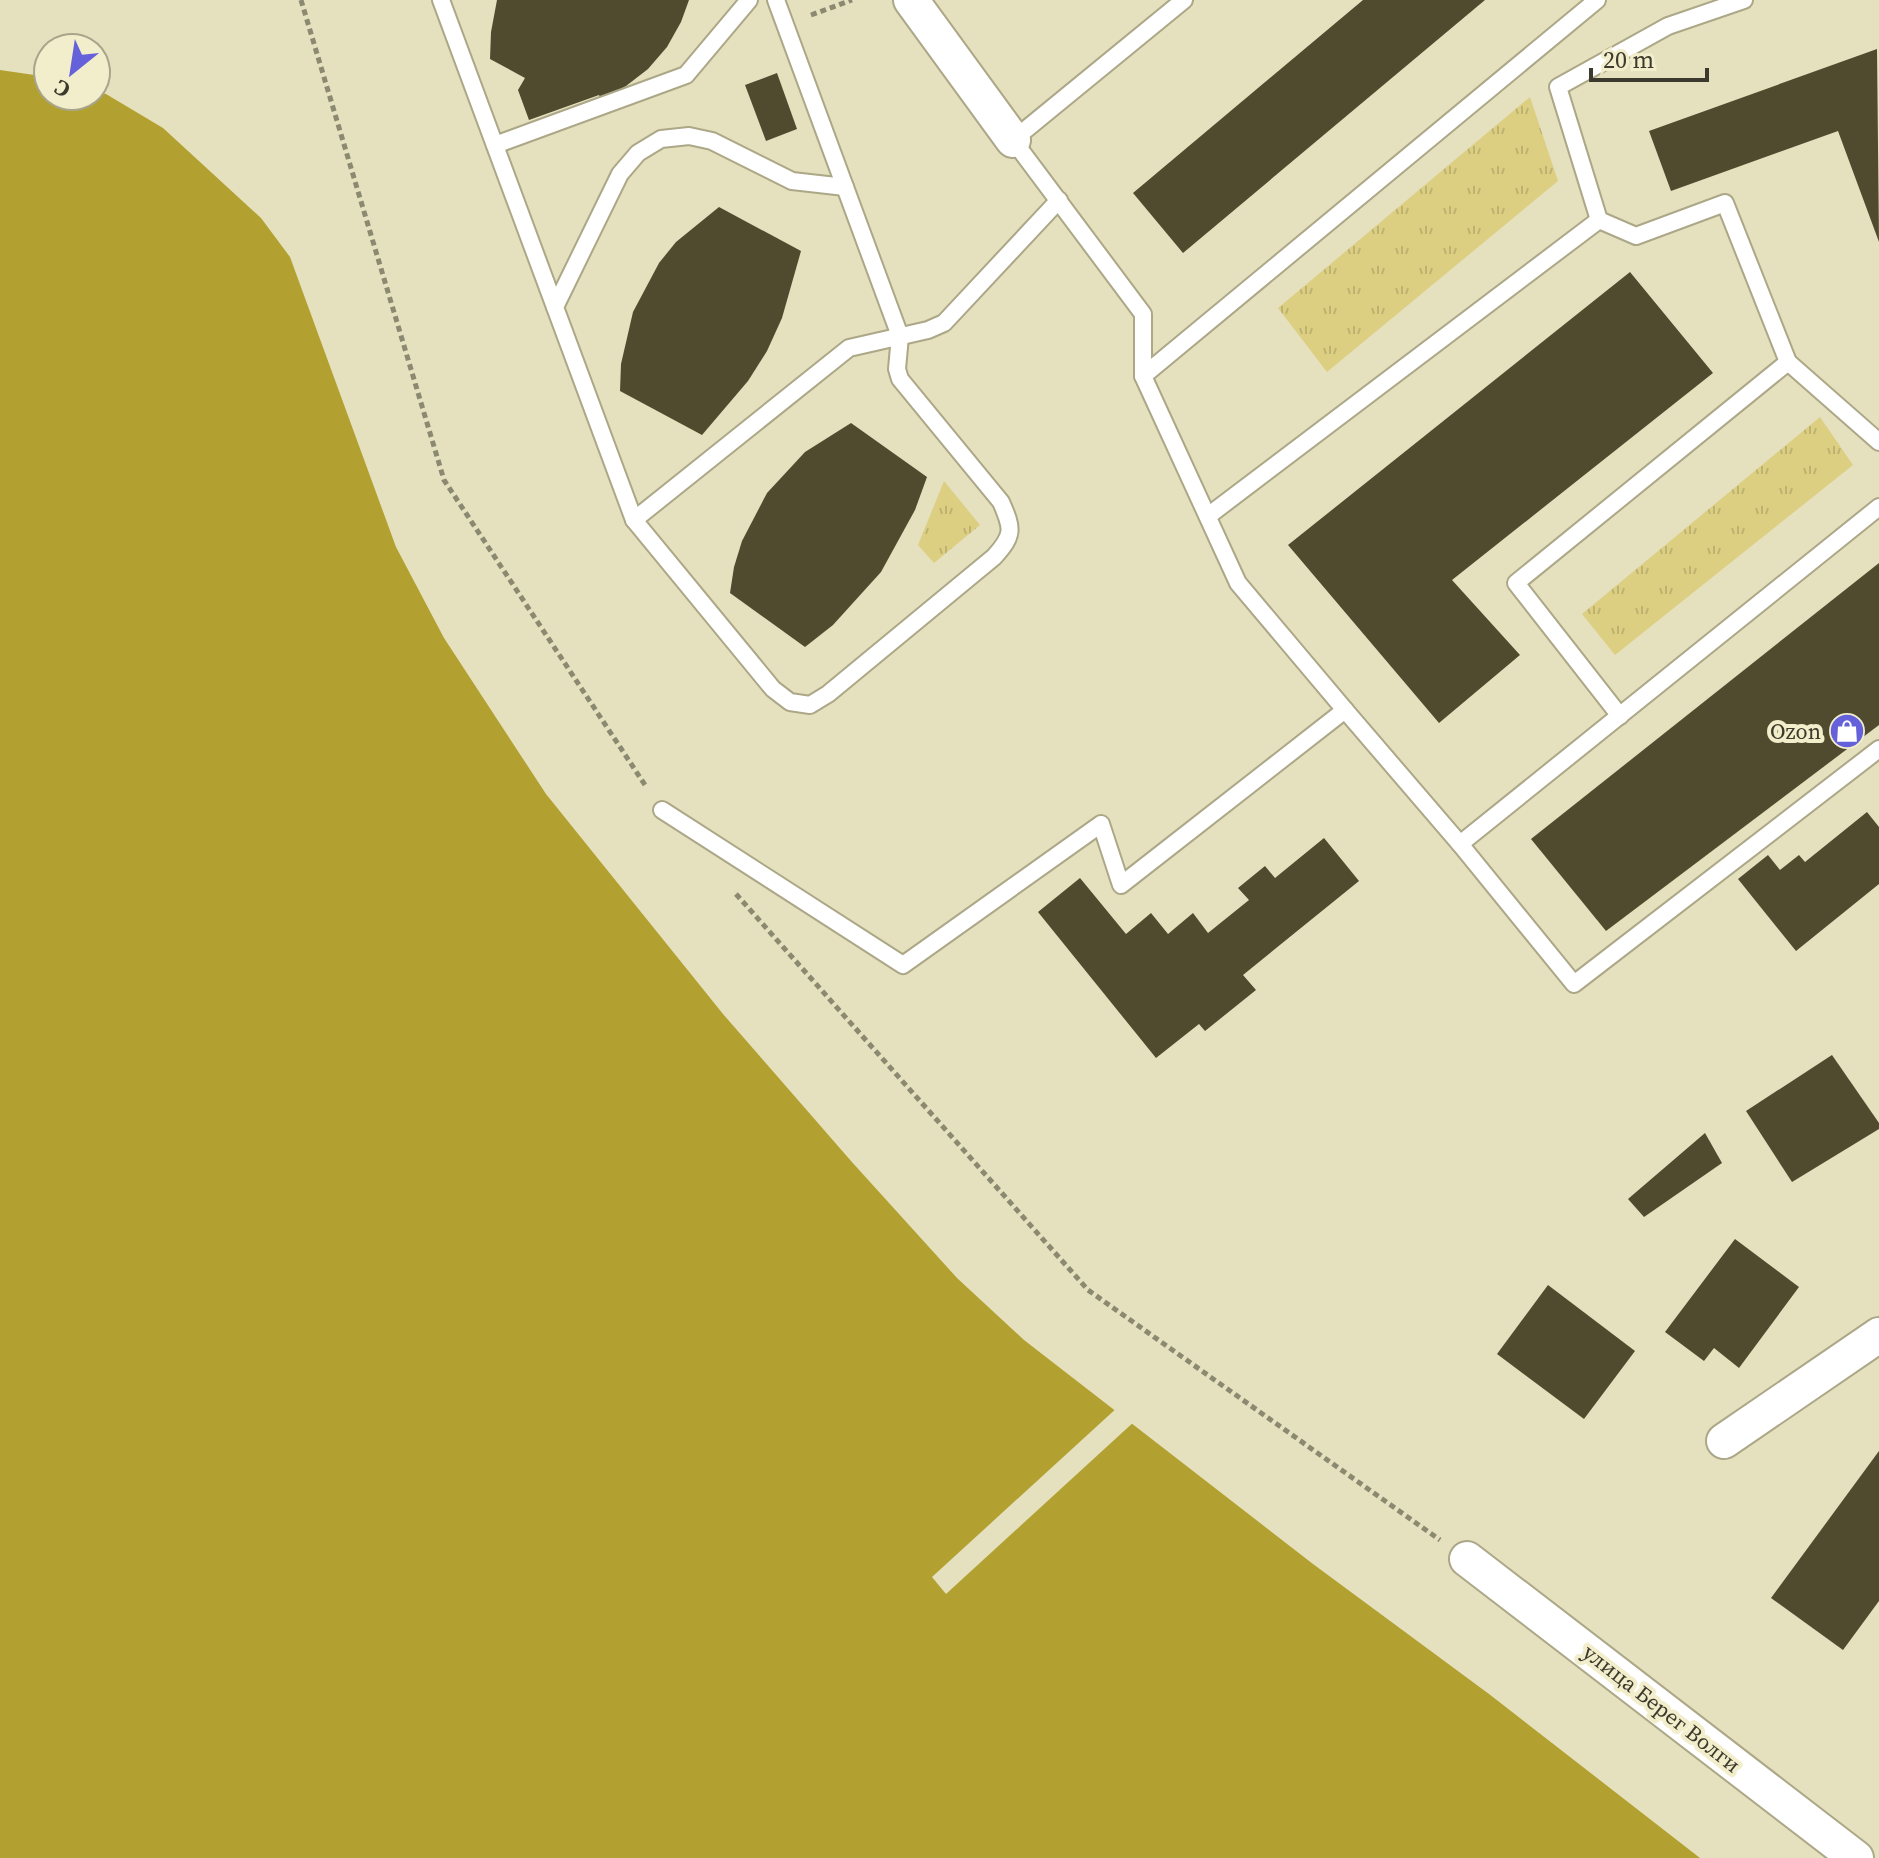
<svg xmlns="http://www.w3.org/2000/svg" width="1879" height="1858" font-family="'Source Serif 4',serif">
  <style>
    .grass { fill: url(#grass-tufts) }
    .water { fill: #b2a131 }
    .pier { fill: #e5e0be }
    .building { fill: #504b2e }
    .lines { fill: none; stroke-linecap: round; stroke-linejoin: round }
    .service-casing { stroke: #aca787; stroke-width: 20 }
    .minor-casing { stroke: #aca787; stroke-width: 38 }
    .path { stroke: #8c8971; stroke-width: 5; stroke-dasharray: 6 4; stroke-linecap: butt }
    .service { stroke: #fff; stroke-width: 16 }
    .minor { stroke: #fff; stroke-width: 34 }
    .labels { text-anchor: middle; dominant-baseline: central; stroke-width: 8; stroke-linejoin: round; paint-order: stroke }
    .poi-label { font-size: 22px; fill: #3c3a2c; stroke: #f2edcb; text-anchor: end }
    .street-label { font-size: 22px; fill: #3c3a2c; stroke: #f2edcb }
  </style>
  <defs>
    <pattern id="grass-tufts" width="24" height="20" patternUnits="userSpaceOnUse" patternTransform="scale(2)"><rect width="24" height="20" fill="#dccf82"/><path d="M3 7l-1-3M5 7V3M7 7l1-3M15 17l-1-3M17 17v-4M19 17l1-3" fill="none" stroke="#beb270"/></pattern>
  </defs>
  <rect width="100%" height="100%" fill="#e5e0be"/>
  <!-- grass -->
  <g class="grass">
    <path d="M1530,97L1558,181L1327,372L1278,308Z"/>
    <path d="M1820,417L1853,465L1615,655L1582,614Z"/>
    <path d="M944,481L980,525L934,563L918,545Z"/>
  </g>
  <!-- water -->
  <path class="water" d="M0,70L48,77V96H96V91L106,94L163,128L261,218L290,257L396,547L444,638L546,794L723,1014L851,1161L957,1278L1024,1340L1313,1564L1489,1694L1700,1858H0Z"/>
  <!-- pier -->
  <path class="pier" d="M1119,1406L1136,1420L946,1594L932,1577Z"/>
  <!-- building -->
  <g class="building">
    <path d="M497,0H689L681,22L667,47L648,69L626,86L602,100L599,95L529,120L518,90L525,78L490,59L491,32Z"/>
    <path d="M1363,0H1485L1183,253L1133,193Z"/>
    <path d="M1877,49L1879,242L1838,131L1671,191L1649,131Z"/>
    <path d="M777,73L797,129L766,141L745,85Z"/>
    <path d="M719,207L801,251L782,318L767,351L748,381L702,435L620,391L621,364L633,312L659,263L676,242Z"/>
    <path d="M1630,272L1713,373L1452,580L1520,655L1439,723L1288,545Z"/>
    <path d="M851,423L927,477L915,510L881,572L833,625L805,647L730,593L734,567L742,541L767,493L805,452Z"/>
    <path d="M1879,563V725L1606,931L1531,839Z"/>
    <path d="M1867,812L1879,827V884L1796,951L1738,879L1768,855L1780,870L1799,855L1805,862Z"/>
    <path d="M1324,838L1359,881L1243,975L1256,990L1205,1031L1199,1024L1156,1058L1038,912L1080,878L1126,934L1151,913L1168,934L1193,913L1208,933L1249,900L1238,888L1265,866L1275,878Z"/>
    <path d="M1832,1055L1879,1123V1129L1792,1182L1746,1111Z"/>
    <path d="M1705,1133L1722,1163L1644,1217L1628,1199Z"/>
    <path d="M1735,1239L1799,1287L1739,1368L1714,1348L1704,1361L1665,1332Z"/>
    <path d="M1548,1285L1635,1351L1584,1419L1497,1354Z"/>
    <path d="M1879,1451V1601L1843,1650L1771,1598Z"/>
  </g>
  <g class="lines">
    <!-- service casing -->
    <g class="service-casing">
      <g id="service">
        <path d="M441,0L634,520L773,689L790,702L810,705L828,694L994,557C1014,535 1013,529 1001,502L900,379L897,369L900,336L776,0"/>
        <path d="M1744,0L1668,26L1558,87L1599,220L1636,236L1725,203L1788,362"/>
        <path d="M495,145L686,75L749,0"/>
        <path d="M555,307L620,174L638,153L661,139L689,136L712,141L792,181L845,187"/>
        <path d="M1143,376L1597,0"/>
        <path d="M1208,516L1599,220"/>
        <path d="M634,520L849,348L928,330L944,323L1059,200"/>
        <path d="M1345,710L1460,844L1879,507"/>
        <path d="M1620,716L1516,583L1788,362L1879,442"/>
        <path d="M662,810L903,965L1101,824L1121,885L1345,710L1238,583L1143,376V314L1013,140L1184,0"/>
        <path d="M1460,844L1574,984L1879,749"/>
      </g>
    </g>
    <!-- minor casing -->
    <g class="minor-casing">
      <g id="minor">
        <path d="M911,0L1013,140"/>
        <path d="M1724,1441L1879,1335"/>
        <path d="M1467,1559L1856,1858"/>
      </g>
    </g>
    <!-- path -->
    <g class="path">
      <path d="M301,0L444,480L647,788"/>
      <path d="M811,15L852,0"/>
      <path d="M736,894L1088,1290L1440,1540"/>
    </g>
    <!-- service -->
    <use href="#service" class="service"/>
    <!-- minor -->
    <use href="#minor" class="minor"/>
  </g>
  <!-- icons -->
  <defs>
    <g id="shop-disc" transform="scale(1.8)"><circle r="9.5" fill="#6561da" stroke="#f2edcb"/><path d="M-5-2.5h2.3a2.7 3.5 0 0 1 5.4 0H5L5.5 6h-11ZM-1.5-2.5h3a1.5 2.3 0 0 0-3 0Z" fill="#fff"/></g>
  </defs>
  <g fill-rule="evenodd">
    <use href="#shop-disc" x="1847" y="731"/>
  </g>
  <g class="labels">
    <!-- poi labels -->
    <g class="poi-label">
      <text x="1821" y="731">Ozon</text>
    </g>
    <!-- street labels -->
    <g class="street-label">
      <text transform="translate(1662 1708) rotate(38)">улица Берег Волги</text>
    </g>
  </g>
  <!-- north arrow -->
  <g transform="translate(72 72) rotate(210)"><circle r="38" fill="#f2edcb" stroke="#a9a58b" stroke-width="2"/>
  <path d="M0-6L14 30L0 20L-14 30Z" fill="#6561da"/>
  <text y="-12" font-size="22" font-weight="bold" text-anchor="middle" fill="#3c3a2c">С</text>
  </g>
  <!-- scale -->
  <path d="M1591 68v12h116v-12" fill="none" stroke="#3c3a2c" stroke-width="4"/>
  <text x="1603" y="68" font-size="24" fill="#3c3a2c" stroke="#f2edcb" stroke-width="6" paint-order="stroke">20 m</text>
</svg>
